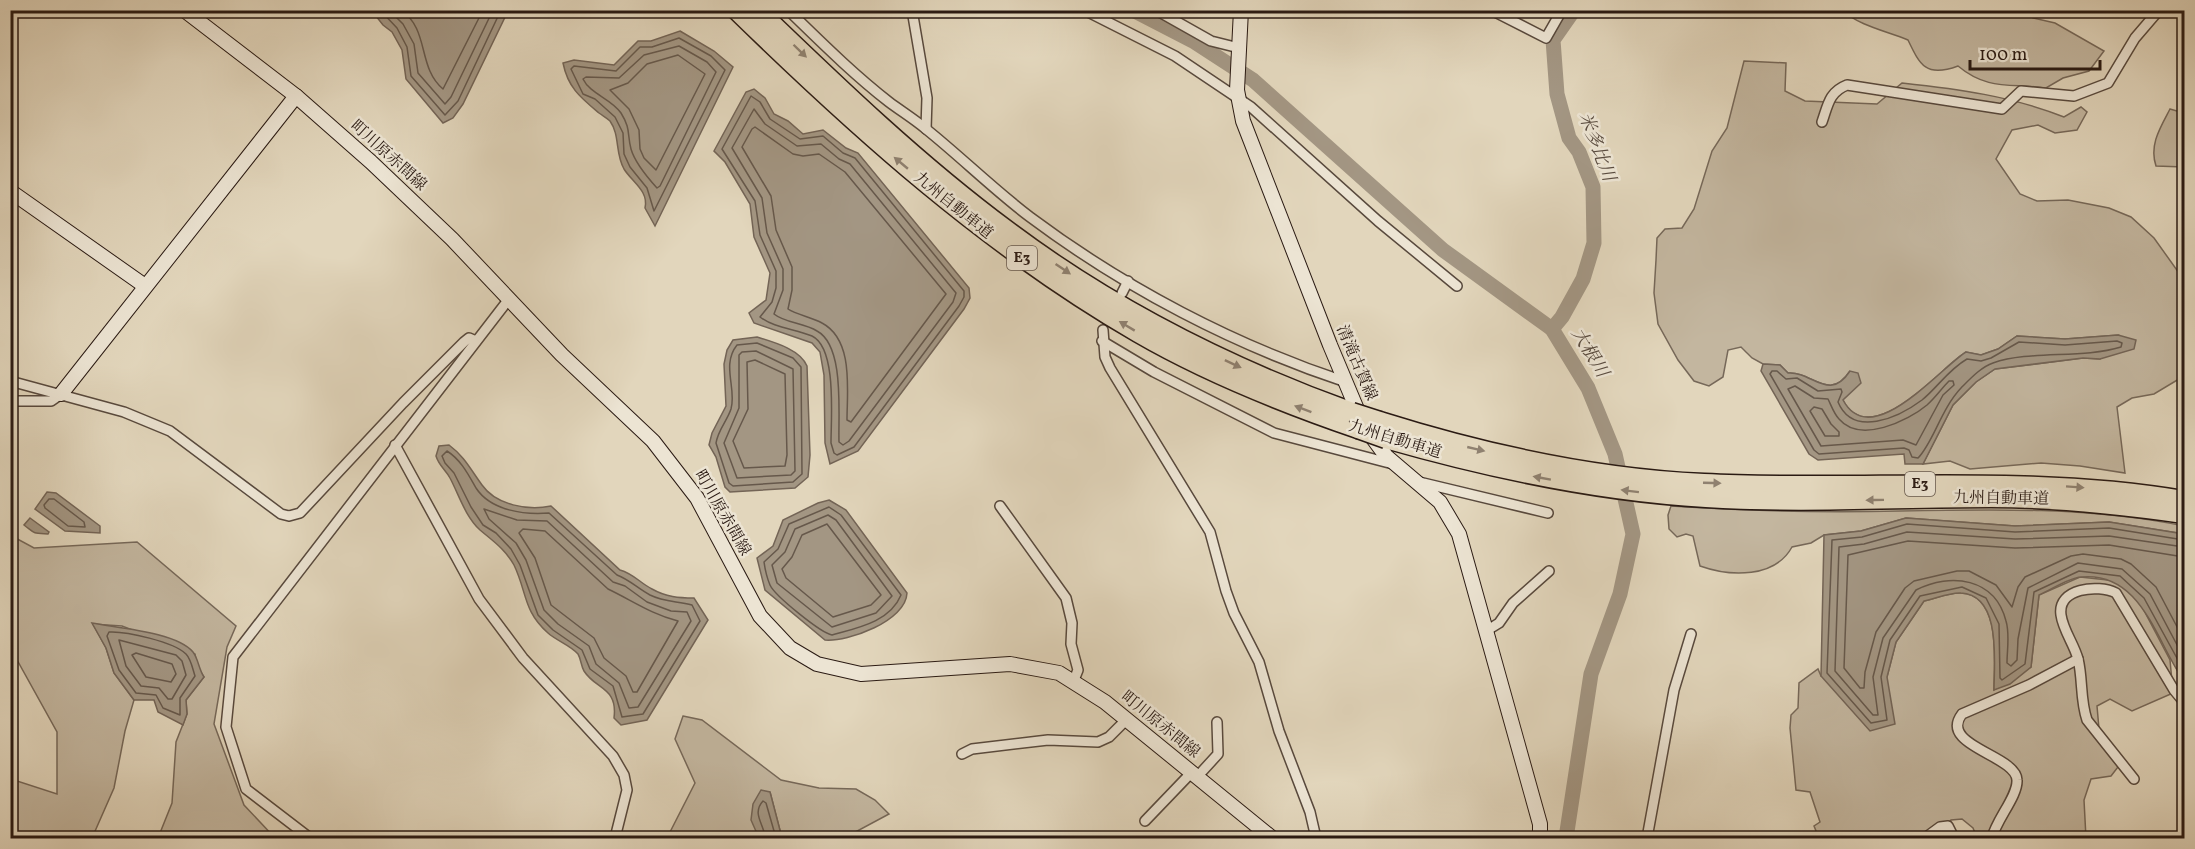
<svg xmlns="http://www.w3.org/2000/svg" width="2195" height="849" font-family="Vollkorn,'Noto Serif JP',serif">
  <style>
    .green { fill: #c3b69f; stroke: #766859; stroke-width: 1.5 }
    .water { fill: #a39683; stroke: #736456; stroke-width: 1.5 }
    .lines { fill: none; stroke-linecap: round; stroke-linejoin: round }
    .shore { stroke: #66584b; stroke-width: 1.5 }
    .river { stroke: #a39683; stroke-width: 15 }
    .street-casing { stroke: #58493d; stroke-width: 12 }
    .secondary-casing { stroke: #2a1a13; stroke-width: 16 }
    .highway-casing { stroke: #2a1a13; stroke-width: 21 }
    .street { stroke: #ece4d3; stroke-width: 9 }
    .secondary { stroke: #ece4d3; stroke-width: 14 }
    .highway { stroke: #e2d6bc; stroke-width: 18 }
    .highway-bridge-casing { stroke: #2a1a13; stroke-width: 21; stroke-linecap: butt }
    .highway-bridge { stroke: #e2d6bc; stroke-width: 18 }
    .oneway { fill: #8f8170 }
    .labels { text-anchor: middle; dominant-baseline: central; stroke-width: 5; stroke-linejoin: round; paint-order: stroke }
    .shield { fill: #ece4d3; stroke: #64574d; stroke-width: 1.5 }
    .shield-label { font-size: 15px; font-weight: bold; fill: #2a1a13 }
    .street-label { font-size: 16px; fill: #2a1a13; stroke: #ece4d3 }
    .water-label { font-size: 18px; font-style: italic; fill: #5a4c40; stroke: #ece4d3 }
  </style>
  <rect width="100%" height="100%" fill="#e2d6bc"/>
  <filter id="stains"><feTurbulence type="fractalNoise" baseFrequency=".00333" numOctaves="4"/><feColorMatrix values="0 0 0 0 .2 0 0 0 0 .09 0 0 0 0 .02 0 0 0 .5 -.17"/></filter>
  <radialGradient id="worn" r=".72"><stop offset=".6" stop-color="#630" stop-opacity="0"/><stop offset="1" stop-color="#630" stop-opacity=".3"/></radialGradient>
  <!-- green -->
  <g class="green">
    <path d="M1843,11H2033V18L2055,23L2104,51L2089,71L2063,78L2046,88C2011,83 1988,91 1958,66C1926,78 1920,65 1908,40C1886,31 1860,26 1843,11Z"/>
    <path d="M1744,61L1786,63L1785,91L1805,101L1877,104L1902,83C1958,89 2011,96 2064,117L2081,107L2087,112L2077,130L2055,133L2038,125L2012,130L1996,159L2020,194L2037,201L2068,200L2109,208L2131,217L2154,238L2184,280V376L2154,394L2132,398L2117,407L2125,473L2080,466L2041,463L1970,469L1950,461L1923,464L1953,405L1976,382L1995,369L2083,358L2100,359L2118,335L2065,339L2017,336L1998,349L1981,355L1966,352C1940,368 1871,453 1843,400L1850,371C1829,403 1812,371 1788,373L1780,365L1763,364L1752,358L1741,347L1728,350L1723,377L1709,386L1694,381L1678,360L1658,324L1654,293L1656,260L1657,238L1665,229L1682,228L1694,209L1712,151L1727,128Z"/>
    <path d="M2170,109L2184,113V167L2156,166C2149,145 2160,128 2170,109Z"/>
    <path d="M1671,506C1747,511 1823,513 1899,511C1993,509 2091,507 2184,526V534L2109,522L2015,526L1906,518L1861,531L1824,535L1811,543L1792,547C1775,578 1731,577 1700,566L1693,536L1686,534L1677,537L1669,529L1668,515Z"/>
    <path d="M10,535L34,548L137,542L236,626L227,647L214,724L244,805L275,838H158L172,803L176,742L187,714L186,700L204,677L197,666L195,654L122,626L93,624L106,648L114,673L134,700L125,731L114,788L92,838H11V779L57,794V732L16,658L15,641L11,636Z"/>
    <path d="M2080,577L2117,581L2139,601L2170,660L2173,693L2132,711L2110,699L2097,706L2099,729L2118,767L2111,776L2091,779L2084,800L2086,838H1977L1973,828L1962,819L1951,820L1938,838H1819L1814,826L1820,822L1810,792L1796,790L1790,728L1791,715L1798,708L1799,683L1818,669L1821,676L1887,677L1896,642L1924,601C1935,599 1949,592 1961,593C2002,595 1994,662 1994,690L2031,667L2039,595Z"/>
    <path d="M683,716L702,720L781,780L819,788L856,789L875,800L889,814L848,836L782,838L770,792L759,838H667L695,783L675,739Z"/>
  </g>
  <!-- water -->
  <g class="water">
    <path d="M372,11H508L463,104L453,118L443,123L406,79L402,50L392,32L383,25Z"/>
    <path d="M680,31L714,51L733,67L655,226L645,208C649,191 632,182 624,169C615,153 620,135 610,121C607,118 603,116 599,113C581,98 568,88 563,63L574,60L614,65L638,41H651Z"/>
    <path d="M754,89L765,98L774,114L788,121L803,134L823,130L846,148L858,153L969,288L970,298L964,309L858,451L830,464L825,443L824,375L820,352L812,343L754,323L749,313L766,300L770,273L754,237L750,204L725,162L714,151L746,92Z"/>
    <path d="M2118,335L2136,340L2134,349L2100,359L2083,358L1995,369L1976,382L1953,405L1923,464H1905L1904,454L1818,460L1809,454L1761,371L1763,364L1780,365L1788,373C1812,371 1829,403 1850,371L1858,373L1861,383L1843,400C1871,453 1940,368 1966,352L1981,355L1998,349L2017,336L2065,339Z"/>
    <path d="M757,337C773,342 800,349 807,366L810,455L808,477L795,488L730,492L725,487L716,457L709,445L712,433L726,406L724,364L727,350L733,340Z"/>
    <path d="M449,445C464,456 471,470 482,485C496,505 528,511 551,506L620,570C634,574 640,583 652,589C666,597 679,598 694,598L708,620L647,720L621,725L614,718C618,687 596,690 584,671C581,666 581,659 578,654C570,645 557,641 548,633C523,611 527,592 514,565C505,549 493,541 480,530C465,516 459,495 450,478C446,470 439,466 436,456L439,446Z"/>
    <path d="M47,492L56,493L100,526V533L65,531L35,509Z"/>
    <path d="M829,500L846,510L907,593C906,621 848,642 825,640L765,590L757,558L773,546L783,520L818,503Z"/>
    <path d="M30,518L49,532L48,534C31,533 36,534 24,525Z"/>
    <path d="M1906,518L2015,526L2109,522L2184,534V681C2156,642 2142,571 2081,577C2068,578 2051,590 2039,595L2031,667L2010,684L1994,690C1994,663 2002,595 1961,593C1950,592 1935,599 1924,601L1896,642L1887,677L1895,724L1870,731L1821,676L1824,535L1861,531Z"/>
    <path d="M92,623C117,628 176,632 193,652C198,658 199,670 204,677L186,700L187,714L183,725L158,712L154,700H134L114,673L106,648Z"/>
    <path d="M761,790L770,792L782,838H759L751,820L753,804Z"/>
  </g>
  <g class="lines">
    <!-- shore -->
    <g class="shore">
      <path d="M380,10L397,28L407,47L411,76L445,115L458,101L501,10"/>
      <path d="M389,10L403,24L414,44L418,73L445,104L451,97L493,10"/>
      <path d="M401,10C430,30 417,67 443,89L483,10"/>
      <path d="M679,38L711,56L725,70L654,211L647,188L630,167L624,154L623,133L615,117L595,99L583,94L571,69L574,66L616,71L640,47H652Z"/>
      <path d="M679,46L707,62L716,72L660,186L657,188C647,177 635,163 631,149C627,134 631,129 621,113C612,99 590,94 583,79L586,77L619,78L644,55Z"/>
      <path d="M678,55L705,74L656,170L644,158L640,149L639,130L629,109L610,90L628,83L647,64Z"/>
      <path d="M751,96L760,102L770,119L800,139L823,136L843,153L855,158L964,291V297L959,306L854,447L837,455L834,453L831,443C831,417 837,348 812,336C796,329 774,328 760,317L772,302L776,288V271L760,235L755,201L722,149Z"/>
      <path d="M754,109L765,124L797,146L821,144L839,159L850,164L956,293L953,302L849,441L843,445L839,442C838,414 845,346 817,331C804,323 785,323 774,314L783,290V269L767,233L762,198L732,148Z"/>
      <path d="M755,127L793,154L803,156L819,154L845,172L946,294L851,422L847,420C847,390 854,340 822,323C812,317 797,315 788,309L792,290V267L776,230L771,196L742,147L752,129Z"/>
      <path d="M2117,341L2122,343L2121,347C2082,359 2030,350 1993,363C1981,367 1970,379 1961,388C1941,409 1933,443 1918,458L1912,457L1909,450L1904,448L1819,454L1814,450L1770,374L1772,371H1777L1786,379L1797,378L1818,391L1841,389L1842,392L1838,402C1853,438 1898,418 1922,400C1938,387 1948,370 1967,359L1981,361L1991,358L2019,342L2065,345Z"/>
      <path d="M757,343L793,358L801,367L802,474L793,482L733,486L729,483L716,443C718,430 727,421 731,409C737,389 721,365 737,345Z"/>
      <path d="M756,351L793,369L795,471L791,475L737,478L724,443L739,408V355L742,352Z"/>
      <path d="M755,360L785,374L787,455L785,466L744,468L733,441L748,409L747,362Z"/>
      <path d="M1949,381H1953L1954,385L1943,395L1916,445L1903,440L1821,446L1788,389L1795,386L1814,398L1828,399C1831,405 1834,414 1839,419C1860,444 1908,421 1927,405C1936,397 1941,389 1949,381Z"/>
      <path d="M1814,407L1822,409L1831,424L1839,432V436H1825L1810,411Z"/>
      <path d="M447,451C461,460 468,474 476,488C491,511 525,515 549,513L617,575C630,580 637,588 650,595C664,602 677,601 692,605L700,621L643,714L622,717L613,686L590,669L582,650L553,630L538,615L520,565L511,549L496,533L483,525L471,507L454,473L445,463L442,456Z"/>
      <path d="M49,499H54L84,522L85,527L68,526L45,508L44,505Z"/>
      <path d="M829,507L841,515L901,595C890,622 857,628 832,635C821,633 775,596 770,585C767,578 765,569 764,562L778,549L789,524Z"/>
      <path d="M484,509L517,520L547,521L613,582L625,586L647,602L671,611L687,612L691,621L638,707L629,708L619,683L596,664L589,646L558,624L544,610L526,560L516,543L489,519Z"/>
      <path d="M828,515L836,520L892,596L876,613L832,627L777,583L772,565L785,552L795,529Z"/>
      <path d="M827,524L881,595L871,605L833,617L786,578L782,569L792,557L802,535Z"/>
      <path d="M523,529L545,531L608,589C633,601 651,614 678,621L637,692H633L626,676L604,658L594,638L551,605L535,558L519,533Z"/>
      <path d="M2184,540L2109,528L2015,532L1907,524L1862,537L1832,540L1827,673L1871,723L1887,720L1881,677L1890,640L1920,596L1962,587L1986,598L1999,624L2000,678L2002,680L2025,664L2034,592L2079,571L2120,576L2144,598L2184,671"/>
      <path d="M2184,547L2109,536L2015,539L1907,532L1864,544L1839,547L1835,671L1873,715H1878L1873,677L1883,638L1916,590C1951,572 1995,578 2006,621C2010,634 2007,650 2007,663L2011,666L2017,660L2018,639L2028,588L2078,563L2122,569L2150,594L2184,658"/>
      <path d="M2184,557L2109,545L2015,548L1908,541L1848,555L1844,668L1860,688H1864L1865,672L1876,632L1905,588L1914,581L1957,571H1969L1996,585L2012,607L2018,587L2025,577L2071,556L2083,554L2121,559L2131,564L2156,587L2184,640"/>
      <path d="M109,632C126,631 174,642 186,654C191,659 193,670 195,676L180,698V715L163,708L156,695L136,693L119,670L107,636Z"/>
      <path d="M119,640L176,655L182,661L186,675L172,699H168L159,688L141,686L126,666Z"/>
      <path d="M136,653L172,664L176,674L171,682L146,677L132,655Z"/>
      <path d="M765,838C765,825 751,814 763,801L766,803L776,838"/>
    </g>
    <!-- river -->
    <g class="river">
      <path d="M1133,10L1193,41L1253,80L1443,250L1552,329L1588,388L1615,454L1633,534L1620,594L1591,674L1566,838"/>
      <path d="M1552,329L1562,317L1583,279L1594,243L1593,187L1579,152L1569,138L1557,94L1553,40L1574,10"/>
    </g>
    <!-- street casing -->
    <g class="street-casing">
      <g id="street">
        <path d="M788,10C821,42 853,74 889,102C901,111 914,119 926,129C961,157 993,189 1030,217C1125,288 1234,345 1346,382"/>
        <path d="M912,10L927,98L926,129"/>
        <path d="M1084,10L1175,56L1251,107L1378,221L1457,286"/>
        <path d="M1156,10L1211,41L1239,48"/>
        <path d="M1491,10L1546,38L1562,10"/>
        <path d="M1822,122C1828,105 1829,92 1847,85L2002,109L2021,91L2074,96L2108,83L2135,38L2159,10"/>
        <path d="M1122,293L1128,281"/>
        <path d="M1103,330L1105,357L1110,368L1210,532L1226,591L1234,613L1259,662L1279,731L1310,812L1316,838"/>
        <path d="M1102,341L1154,372L1274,433L1393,464"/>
        <path d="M10,381L124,412L170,431L281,514L289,516L300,513L403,403L464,342L469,338L476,341"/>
        <path d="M10,401H51L61,394"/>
        <path d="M395,445L479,599L523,658L613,756L624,775L627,790L615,838"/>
        <path d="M1419,482L1548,513"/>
        <path d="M1000,506L1066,598L1072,623L1071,644L1078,670L1074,680"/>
        <path d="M1486,631L1499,623L1513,603L1549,571"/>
        <path d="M962,754L972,749L1048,740L1098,742L1109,737L1127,719"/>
        <path d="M1197,777L1218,754L1217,722"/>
        <path d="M2134,779L2087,720C2080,700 2083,679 2078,659C2074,644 2063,630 2061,615C2057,588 2098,584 2116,593L2174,690L2184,702"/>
        <path d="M1145,821L1192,772"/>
        <path d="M310,838L246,789L226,727L233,657L509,299"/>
        <path d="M1647,838L1674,690L1691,634"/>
        <path d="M1925,838L1940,827L1948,826L1954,838"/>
        <path d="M1992,838C1996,820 2018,796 2017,780C2016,755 1938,746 1962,714L2029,685L2078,659"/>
      </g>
    </g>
    <!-- secondary casing -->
    <g class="secondary-casing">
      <g id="secondary">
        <path d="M184,10L296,96L371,162L452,239L562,355L653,441L697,498L760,616L790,648L817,664L861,674L1010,664L1059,673L1105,702L1272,838"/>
        <path d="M1241,10L1237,90L1243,121L1330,345L1364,426L1386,456L1440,502L1459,534L1540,824V838"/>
        <path d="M10,191L145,286"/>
        <path d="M61,394L296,96"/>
      </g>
    </g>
    <!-- highway casing -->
    <g class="highway-casing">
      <g id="highway">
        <path d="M736,10C860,131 988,246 1138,333C1207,373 1282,403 1358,429"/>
        <path d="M758,10C838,87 918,164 1007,230C1112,309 1230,368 1352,412"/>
        <path d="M1380,421C1485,454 1593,478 1704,483C1865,491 2025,473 2184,500"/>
        <path d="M1386,439C1491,469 1597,492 1706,498C1801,504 1896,498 1991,498C2055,498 2120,505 2184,514"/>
      </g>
    </g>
    <!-- street -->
    <use href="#street" class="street"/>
    <!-- secondary -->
    <use href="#secondary" class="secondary"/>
    <!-- highway -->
    <use href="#highway" class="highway"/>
    <!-- highway-bridge casing -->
    <g class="highway-bridge-casing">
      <g id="highway-bridge">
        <path d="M1352,412L1380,421"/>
        <path d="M1358,429L1386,439"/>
      </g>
    </g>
    <!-- highway-bridge -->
    <use href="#highway-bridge" class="highway-bridge"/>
  </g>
  <!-- one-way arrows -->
  <defs><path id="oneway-solid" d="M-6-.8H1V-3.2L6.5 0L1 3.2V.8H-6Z" transform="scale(1.5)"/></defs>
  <g class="oneway">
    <use href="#oneway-solid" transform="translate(800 51) rotate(44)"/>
    <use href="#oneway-solid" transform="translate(901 163) rotate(-140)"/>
    <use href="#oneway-solid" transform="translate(1063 269) rotate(34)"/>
    <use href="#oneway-solid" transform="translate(1127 326) rotate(-149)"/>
    <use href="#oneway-solid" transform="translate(1233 364) rotate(25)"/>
    <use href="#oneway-solid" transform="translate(1303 409) rotate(-159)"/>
    <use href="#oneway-solid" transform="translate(1476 449) rotate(13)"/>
    <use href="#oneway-solid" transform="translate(1542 478) rotate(-170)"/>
    <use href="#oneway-solid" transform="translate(1712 483) rotate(2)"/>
    <use href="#oneway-solid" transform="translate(2075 487) rotate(4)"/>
    <use href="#oneway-solid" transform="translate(1630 491) rotate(-173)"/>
    <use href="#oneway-solid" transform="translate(1875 500) rotate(179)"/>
  </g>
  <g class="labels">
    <!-- shield labels -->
    <g class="shield">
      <rect x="1007" y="246" width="30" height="24" rx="4.5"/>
      <rect x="1905" y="472" width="30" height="24" rx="4.5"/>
    </g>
    <g class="shield-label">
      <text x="1022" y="258">E3</text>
      <text x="1920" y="484">E3</text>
    </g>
    <!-- street labels -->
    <g class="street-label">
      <text transform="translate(388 156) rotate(42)">町川原赤間線</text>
      <text transform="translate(953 206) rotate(39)">九州自動車道</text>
      <text transform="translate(1356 363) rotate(67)">清滝古賀線</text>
      <text transform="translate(1395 440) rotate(17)">九州自動車道</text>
      <text transform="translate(2001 499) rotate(1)">九州自動車道</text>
      <text transform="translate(722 513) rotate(60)">町川原赤間線</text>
      <text transform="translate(1160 725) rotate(39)">町川原赤間線</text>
    </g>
    <!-- water labels -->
    <g class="water-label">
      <text transform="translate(1596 147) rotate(69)">米多比川</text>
      <text transform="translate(1589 353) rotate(59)">大根川</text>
    </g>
  </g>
  <!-- margin -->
  <rect width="2195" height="849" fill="none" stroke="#e2d6bc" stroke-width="36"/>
  <rect x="12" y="12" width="2171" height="825" fill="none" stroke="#2a1a13" stroke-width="3"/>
  <rect x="18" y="18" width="2159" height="813" fill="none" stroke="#2a1a13" stroke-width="1.5"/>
  <!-- scale -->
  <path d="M1970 60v9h130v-9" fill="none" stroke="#2a1a13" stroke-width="3"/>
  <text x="1979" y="60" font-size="18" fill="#2a1a13" stroke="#ece4d3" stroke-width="4.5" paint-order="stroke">100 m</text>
  <rect width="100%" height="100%" filter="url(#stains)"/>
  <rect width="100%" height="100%" fill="url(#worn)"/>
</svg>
